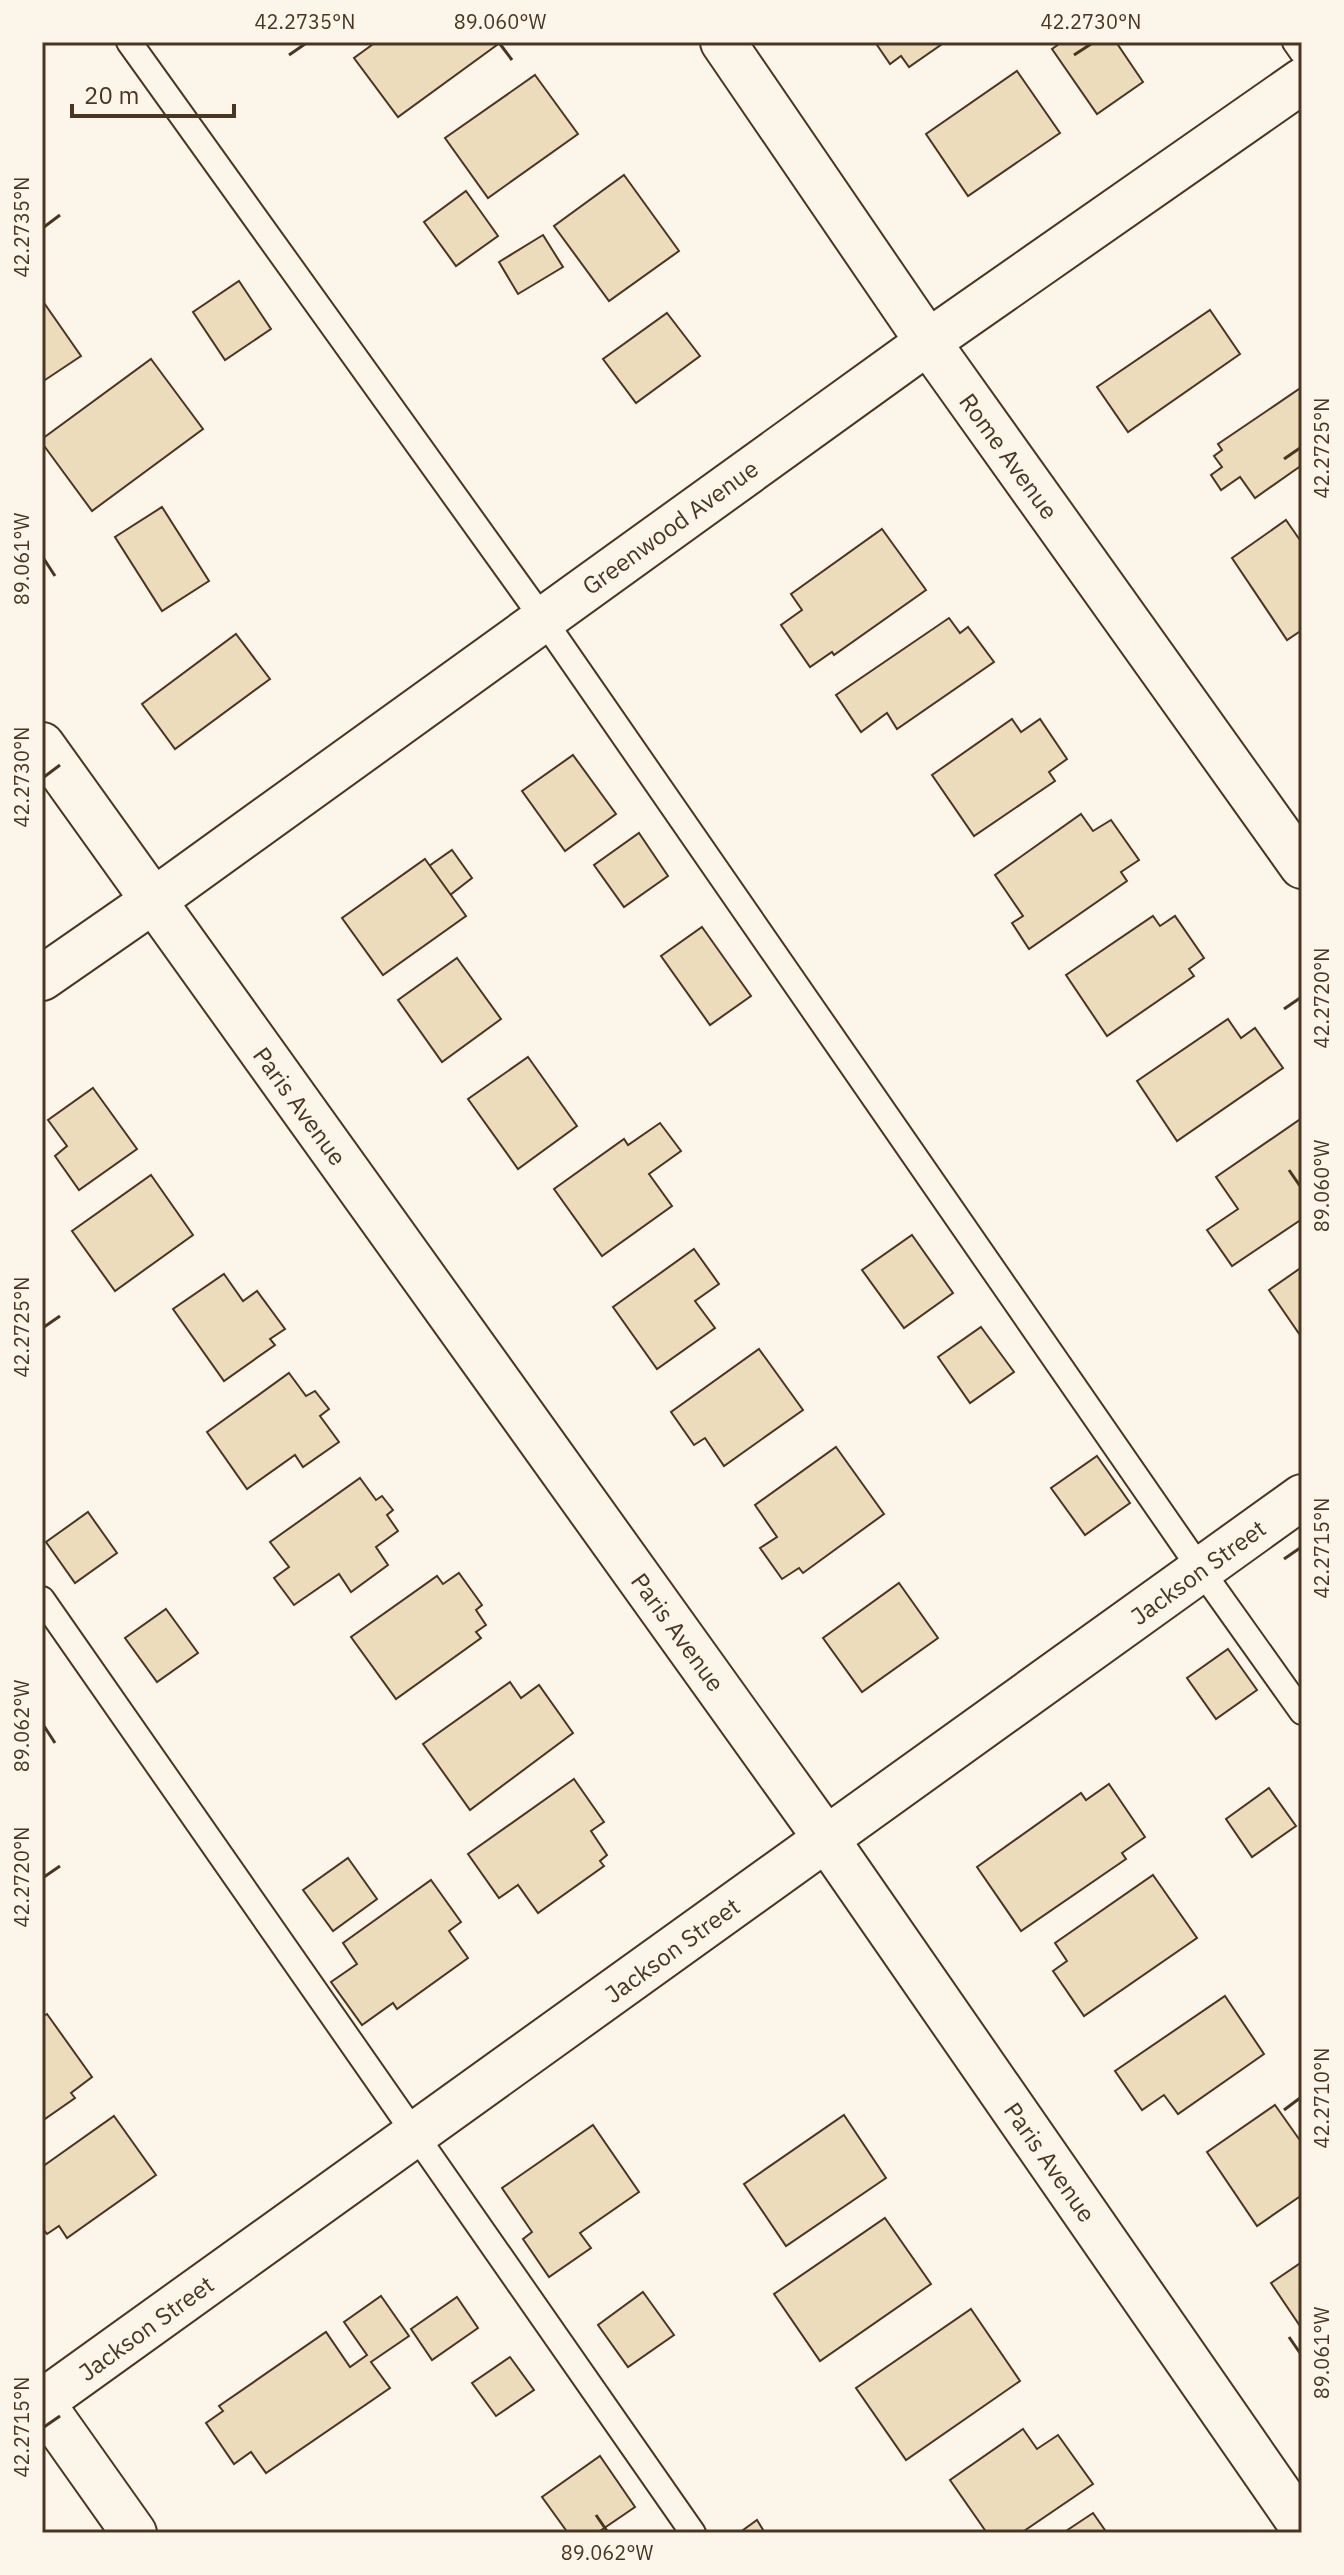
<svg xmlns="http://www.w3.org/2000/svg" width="1344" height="2575" font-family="'IBM Plex Sans',sans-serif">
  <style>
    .building { fill: #ecdcbc; stroke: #4a3520; stroke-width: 2 }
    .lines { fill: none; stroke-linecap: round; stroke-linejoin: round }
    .service-casing { stroke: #4a3520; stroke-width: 28 }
    .minor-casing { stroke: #4a3520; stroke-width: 48 }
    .service { stroke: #fbf6e9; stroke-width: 24 }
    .minor { stroke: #fbf6e9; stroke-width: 44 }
    .ticks { fill: none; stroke: #4a3520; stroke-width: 3 }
    .labels { text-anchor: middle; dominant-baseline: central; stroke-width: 6; stroke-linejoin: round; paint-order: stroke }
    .street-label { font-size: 24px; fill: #4a3520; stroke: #fbf6e9 }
    .neatline { fill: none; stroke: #4a3520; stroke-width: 3 }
    .ticks-label { font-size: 20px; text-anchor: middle; fill: #4a3520 }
  </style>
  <rect width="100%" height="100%" fill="#fbf6e9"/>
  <!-- building -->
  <g class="building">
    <path d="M376,42H501L398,117L354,58Z"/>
    <path d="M875,42H945L909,67L901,56L890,64Z"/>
    <path d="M1062,42H1116L1143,82L1097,114L1052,49Z"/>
    <path d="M1017,71L1060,133L968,196L926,134Z"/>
    <path d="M535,75L578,134L488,198L445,138Z"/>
    <path d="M624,175L679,251L609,301L554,226Z"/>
    <path d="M466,191L498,236L456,266L424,222Z"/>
    <path d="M543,235L563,267L518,294L499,262Z"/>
    <path d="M239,281L271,329L225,360L193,312Z"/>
    <path d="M42,300L81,356L42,382Z"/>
    <path d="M1210,310L1240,354L1128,432L1097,387Z"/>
    <path d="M667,313L700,356L636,403L603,359Z"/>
    <path d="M151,359L203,429L92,511L42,443V439Z"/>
    <path d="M1302,387V465L1255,498L1240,477L1221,490L1211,475L1222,467L1214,456L1222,450L1218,444Z"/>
    <path d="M162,507L209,581L162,611L115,537Z"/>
    <path d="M1286,520L1302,543V630L1287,640L1232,558Z"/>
    <path d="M882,529L926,590L834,655L832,652L810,667L781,625L802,610L791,594Z"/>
    <path d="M949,618L960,633L968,627L994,662L897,729L887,713L861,732L836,695Z"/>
    <path d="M236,634L270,679L175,749L142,704Z"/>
    <path d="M1012,719L1021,732L1040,719L1067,759L1049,772L1055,781L974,836L932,775Z"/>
    <path d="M573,755L616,814L565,851L522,791Z"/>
    <path d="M1081,814L1093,831L1111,820L1139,860L1121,872L1127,881L1029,949L1012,923L1023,916L995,875Z"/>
    <path d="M639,833L668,876L624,907L594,865Z"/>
    <path d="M452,850L472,878L450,895L429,866Z"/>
    <path d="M425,859L466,916L383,975L342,918Z"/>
    <path d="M1153,916L1160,926L1175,916L1204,958L1189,969L1194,976L1107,1036L1066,975Z"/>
    <path d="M702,927L751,996L710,1025L661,956Z"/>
    <path d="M457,958L501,1019L442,1062L398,1000Z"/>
    <path d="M1228,1019L1241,1038L1255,1028L1283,1068L1177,1141L1137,1081Z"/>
    <path d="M528,1057L577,1126L518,1169L468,1099Z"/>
    <path d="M93,1088L137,1149L79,1190L55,1156L67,1146L48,1120Z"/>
    <path d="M1302,1118V1219L1232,1266L1207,1230L1238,1209L1216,1177Z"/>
    <path d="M660,1123L681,1151L649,1174L672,1206L602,1256L554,1189L624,1139L628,1145Z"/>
    <path d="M151,1175L193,1235L115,1291L72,1231Z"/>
    <path d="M912,1235L953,1293L904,1328L862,1270Z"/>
    <path d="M694,1249L719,1284L695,1301L715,1328L657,1369L613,1307Z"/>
    <path d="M1302,1267V1338L1269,1290Z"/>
    <path d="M224,1274L243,1301L257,1291L285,1329L270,1339L275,1345L224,1381L173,1309Z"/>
    <path d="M981,1327L1014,1372L970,1403L938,1357Z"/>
    <path d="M759,1349L803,1410L724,1466L705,1438L694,1445L671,1412Z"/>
    <path d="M289,1373L306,1396L315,1391L329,1409L320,1416L339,1442L303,1467L295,1455L247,1489L207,1432Z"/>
    <path d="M836,1447L884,1514L803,1573L799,1568L782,1579L760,1548L777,1537L755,1505Z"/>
    <path d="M1097,1456L1130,1503L1085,1535L1051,1488Z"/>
    <path d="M360,1478L376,1500L382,1496L393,1510L387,1515L398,1531L376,1547L388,1565L351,1592L339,1574L294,1605L274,1578L289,1567L270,1542Z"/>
    <path d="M88,1512L117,1553L75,1583L46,1542Z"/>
    <path d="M459,1573L482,1605L476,1610L486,1625L476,1632L481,1638L396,1699L351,1637L437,1576L443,1584Z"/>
    <path d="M899,1583L938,1638L862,1692L823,1638Z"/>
    <path d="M166,1609L198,1653L157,1682L125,1638Z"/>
    <path d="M1228,1649L1257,1690L1216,1719L1187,1678Z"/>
    <path d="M510,1682L521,1698L539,1685L573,1733L470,1810L423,1744Z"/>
    <path d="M574,1779L604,1822L591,1831L607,1855L600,1861L604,1866L538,1913L518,1885L499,1898L468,1854Z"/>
    <path d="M1109,1784L1145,1837L1122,1853L1126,1859L1021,1931L977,1867L1081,1793L1086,1800Z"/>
    <path d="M1269,1788L1296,1826L1252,1857L1226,1819Z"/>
    <path d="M348,1858L377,1899L333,1931L303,1890Z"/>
    <path d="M1153,1875L1197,1938L1084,2016L1053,1971L1067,1961L1055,1943Z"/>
    <path d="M431,1880L461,1922L449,1931L468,1958L397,2009L393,2003L362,2025L331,1982L357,1964L343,1943Z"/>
    <path d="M1225,1996L1264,2054L1178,2114L1164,2095L1142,2110L1115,2071Z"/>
    <path d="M47,2014L92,2077L71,2093L75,2098L42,2121V2017Z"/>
    <path d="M1275,2105L1299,2139L1302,2137V2195L1257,2226L1207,2152Z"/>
    <path d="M844,2115L886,2178L786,2246L744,2184Z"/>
    <path d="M114,2116L156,2175L67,2238L59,2226L47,2234L42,2228V2167Z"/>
    <path d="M593,2125L639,2192L580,2233L591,2248L549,2277L523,2239L532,2232L502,2188Z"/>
    <path d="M885,2218L931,2284L820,2361L774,2294Z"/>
    <path d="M1302,2262V2329L1271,2283Z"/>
    <path d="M643,2292L674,2335L628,2367L598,2325Z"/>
    <path d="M381,2296L409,2336L371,2362L390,2388L266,2473L251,2452L234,2464L206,2423L223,2411L219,2406L326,2332L350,2367L367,2355L344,2322Z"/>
    <path d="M457,2297L478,2328L432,2360L411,2329Z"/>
    <path d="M971,2309L1020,2381L906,2460L856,2388Z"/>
    <path d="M510,2357L534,2390L496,2416L472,2383Z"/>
    <path d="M1023,2429L1037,2449L1058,2435L1093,2484L1021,2533H987L950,2480Z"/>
    <path d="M600,2456L635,2507L597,2533H568L542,2497Z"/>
    <path d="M1093,2513L1107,2533H1063Z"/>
    <path d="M757,2520L765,2533H739Z"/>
  </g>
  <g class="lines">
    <!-- service casing -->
    <g class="service-casing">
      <g id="service">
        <path d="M129,42L543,619L1201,1570L1302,1712"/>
        <path d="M1295,42L1302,52"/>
        <path d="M42,1599L693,2533"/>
      </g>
    </g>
    <!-- minor casing -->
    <g class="minor-casing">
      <g id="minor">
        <path d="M723,42L928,342L1302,866"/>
        <path d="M42,745L827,1840L1302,2526"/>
        <path d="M42,978L153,901L928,342L1302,81"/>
        <path d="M42,2402L1302,1497"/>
        <path d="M42,2403L134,2533"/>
      </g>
    </g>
    <!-- service -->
    <use href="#service" class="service"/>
    <!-- minor -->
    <use href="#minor" class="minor"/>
  </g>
  <!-- ticks -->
  <path class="ticks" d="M500,44L512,60M289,55L305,44M1074,55L1091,44M44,227L60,215M1284,459L1300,448M44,559L55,576M44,777L60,765M1284,1009L1300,998M1289,1170L1300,1186M44,1327L60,1316M1284,1559L1300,1548M44,1726L55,1743M44,1877L60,1866M1284,2110L1300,2098M1289,2337L1300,2353M44,2427L60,2416M596,2515L607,2531"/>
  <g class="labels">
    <!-- street labels -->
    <g class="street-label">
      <text transform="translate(1009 456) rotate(54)">Rome Avenue</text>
      <text transform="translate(670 527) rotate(-36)">Greenwood Avenue</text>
      <text transform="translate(300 1106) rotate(54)">Paris Avenue</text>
      <text transform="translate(1198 1572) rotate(-36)">Jackson Street</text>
      <text transform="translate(678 1632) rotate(54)">Paris Avenue</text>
      <text transform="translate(672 1950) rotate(-36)">Jackson Street</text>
      <text transform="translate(1050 2162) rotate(55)">Paris Avenue</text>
      <text transform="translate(146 2328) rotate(-36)">Jackson Street</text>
    </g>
  </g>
  <!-- border -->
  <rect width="1344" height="2575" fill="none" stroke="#fbf6e9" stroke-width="88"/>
  <!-- scale -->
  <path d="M72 104v12h162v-12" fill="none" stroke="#4a3520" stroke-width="4"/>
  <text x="84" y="104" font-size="24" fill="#4a3520" stroke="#fbf6e9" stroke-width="6" paint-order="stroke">20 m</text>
  <rect x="44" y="44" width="1256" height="2487" class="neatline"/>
  <g class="ticks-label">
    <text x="305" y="29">42.2735°N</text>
    <text x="500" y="29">89.060°W</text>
    <text x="1091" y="29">42.2730°N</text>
    <text transform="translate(22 227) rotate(-90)" y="7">42.2735°N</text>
    <text transform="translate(1322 448) rotate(-90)" y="7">42.2725°N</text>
    <text transform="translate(22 559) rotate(-90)" y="7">89.061°W</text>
    <text transform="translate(22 777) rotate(-90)" y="7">42.2730°N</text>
    <text transform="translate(1322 998) rotate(-90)" y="7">42.2720°N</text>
    <text transform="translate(1322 1186) rotate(-90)" y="7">89.060°W</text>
    <text transform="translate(22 1327) rotate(-90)" y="7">42.2725°N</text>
    <text transform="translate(1322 1548) rotate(-90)" y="7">42.2715°N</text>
    <text transform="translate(22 1726) rotate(-90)" y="7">89.062°W</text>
    <text transform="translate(22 1877) rotate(-90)" y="7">42.2720°N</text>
    <text transform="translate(1322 2098) rotate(-90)" y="7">42.2710°N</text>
    <text transform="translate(1322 2353) rotate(-90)" y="7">89.061°W</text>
    <text transform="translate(22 2427) rotate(-90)" y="7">42.2715°N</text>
    <text x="607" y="2560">89.062°W</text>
  </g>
</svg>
